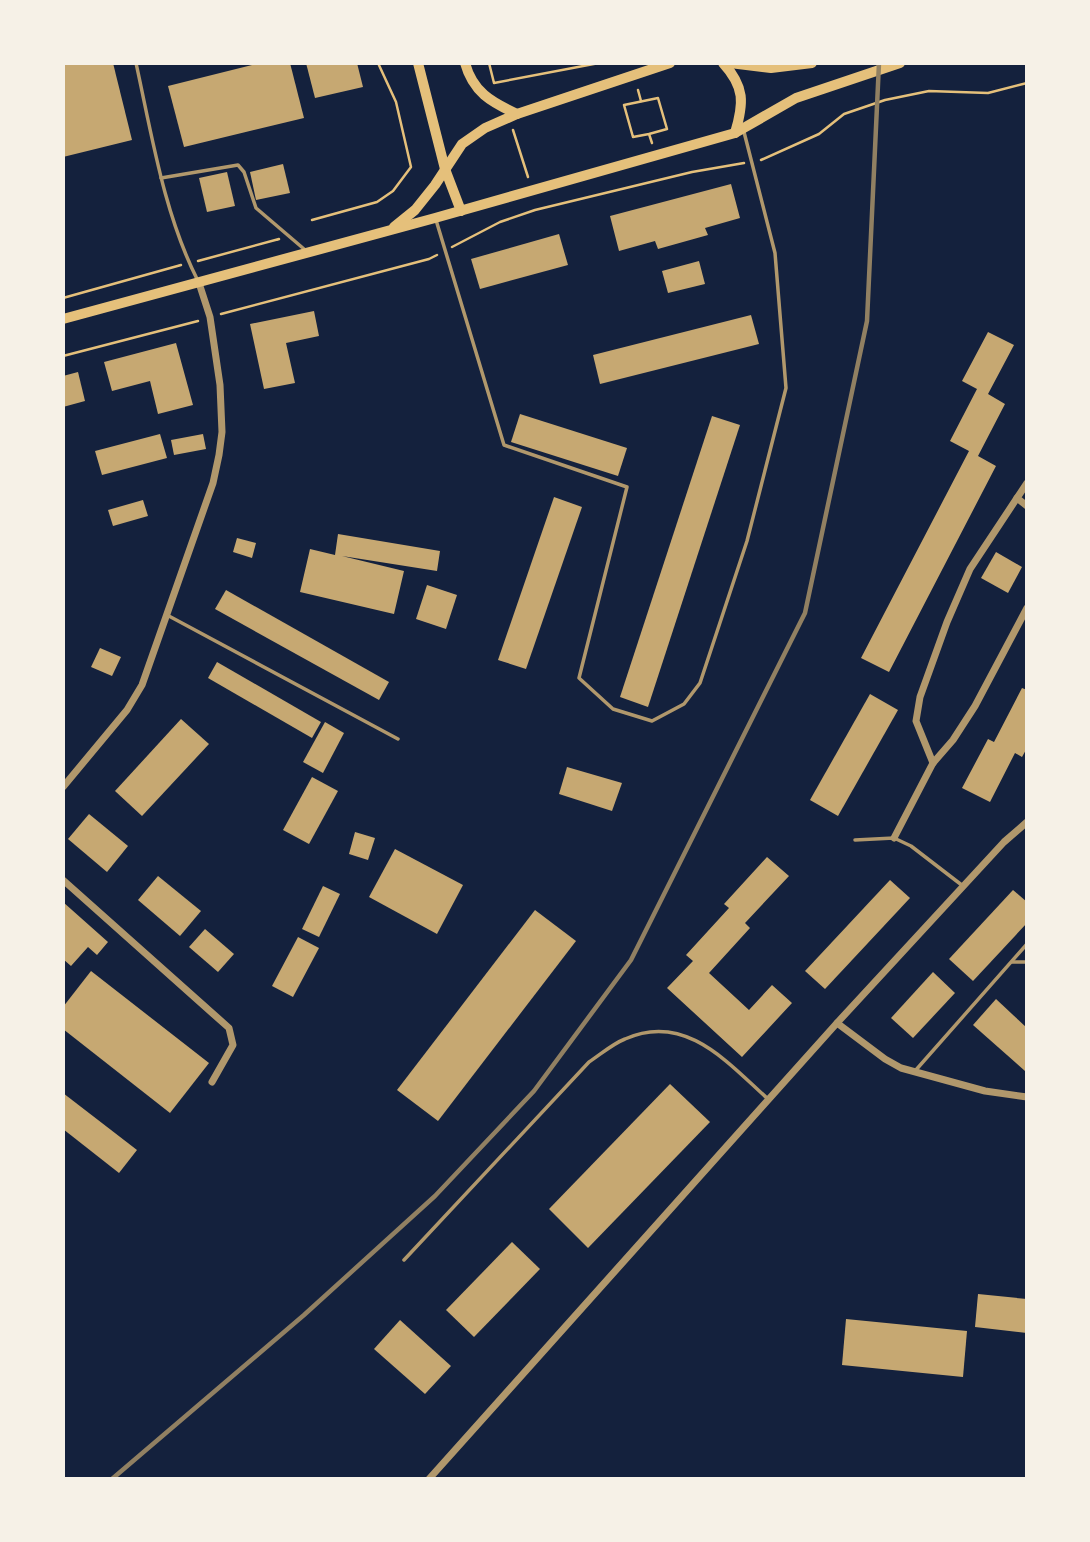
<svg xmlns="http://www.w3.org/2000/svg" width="1090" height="1542" font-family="'Roboto Condensed',sans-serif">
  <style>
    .building { fill: #c6a872 }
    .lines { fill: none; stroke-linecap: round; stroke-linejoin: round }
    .path { stroke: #e5c07b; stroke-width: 2.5 }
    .service { stroke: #b1986c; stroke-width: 3.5 }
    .minor { stroke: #b1986c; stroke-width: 7 }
    .secondary { stroke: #e5c07b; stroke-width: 10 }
    .rail { stroke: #918062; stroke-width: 4.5 }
  </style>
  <rect width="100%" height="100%" fill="#14213d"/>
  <!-- building -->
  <g class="building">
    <path d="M63,63H113L132,140L63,157Z"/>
    <path d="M260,63H290L304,118L184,147L168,86Z"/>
    <path d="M306,63H357L363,87L315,98Z"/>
    <path d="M283,164L290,193L256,200L250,172Z"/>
    <path d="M227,172L235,206L207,212L199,178Z"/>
    <path d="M731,184L740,218L705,228L708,235L658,249L655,241L619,251L610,216Z"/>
    <path d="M559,234L568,265L480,289L471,259Z"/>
    <path d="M699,261L705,284L668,293L662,271Z"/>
    <path d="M314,311L319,336L286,343L295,383L264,389L250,324Z"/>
    <path d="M751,315L759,344L600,384L593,355Z"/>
    <path d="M988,332L1014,345L988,394L1005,404L978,456L996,466L889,672L861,658L969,451L950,441L977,389L962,381Z"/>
    <path d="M176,343L193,405L158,414L150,381L112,391L104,362Z"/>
    <path d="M78,372L85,401L63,407V376Z"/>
    <path d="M520,414L627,448L618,476L511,442Z"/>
    <path d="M712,416L740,425L648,707L620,697Z"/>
    <path d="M160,434L167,458L102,475L95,451Z"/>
    <path d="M203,434L206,449L174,455L171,440Z"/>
    <path d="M554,497L582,507L526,669L498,660Z"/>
    <path d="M143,500L148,516L113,526L108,510Z"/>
    <path d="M338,534L440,551L437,571L342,556L404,571L394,614L300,592L310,549L335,555Z"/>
    <path d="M237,538L256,543L252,558L233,552Z"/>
    <path d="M996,552L1022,567L1008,593L981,578Z"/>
    <path d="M427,585L457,595L446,629L416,619Z"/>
    <path d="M226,590L389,682L379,700L215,609Z"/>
    <path d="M100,648L121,657L112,676L91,667Z"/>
    <path d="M217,662L321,722L312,738L208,678Z"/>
    <path d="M1022,688L1027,690V748L1022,757L1015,753L990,802L962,788L988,739L994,742Z"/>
    <path d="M870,694L898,710L838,816L810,800Z"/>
    <path d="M181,719L209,744L142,816L115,791Z"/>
    <path d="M325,722L344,733L323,773L303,762Z"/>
    <path d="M567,767L622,783L612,811L559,794Z"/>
    <path d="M312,777L338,791L309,844L283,830Z"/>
    <path d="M89,814L128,846L107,872L68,839Z"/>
    <path d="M355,832L375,838L368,860L349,854Z"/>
    <path d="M395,849L463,885L437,934L369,897Z"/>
    <path d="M767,857L789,876L745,923L750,928L709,973L749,1010L772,985L792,1003L742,1057L667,988L693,961L686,955L729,908L724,904Z"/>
    <path d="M158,876L201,911L180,936L138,900Z"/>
    <path d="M890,880L910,898L825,989L805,971Z"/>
    <path d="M323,886L340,894L319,937L302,929Z"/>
    <path d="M1013,890L1027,902V923L973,981L949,959Z"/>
    <path d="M63,902L108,942L97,955L88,947L71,966L63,959Z"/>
    <path d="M535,910L576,941L438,1121L397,1090Z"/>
    <path d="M205,929L234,954L218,972L189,947Z"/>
    <path d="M298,937L319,948L293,997L272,986Z"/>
    <path d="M91,971L209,1063L170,1113L63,1029V1007Z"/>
    <path d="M933,972L955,993L913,1038L891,1018Z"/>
    <path d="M996,999L1027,1028V1069L1025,1071L973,1025Z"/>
    <path d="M670,1084L710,1122L588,1248L549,1209Z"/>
    <path d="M63,1093L137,1150L119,1173L63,1129Z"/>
    <path d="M512,1242L540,1269L474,1337L446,1310Z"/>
    <path d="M978,1294L1027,1299V1333L975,1327Z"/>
    <path d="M846,1319L967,1331L963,1377L842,1365Z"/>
    <path d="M400,1320L451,1366L425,1394L374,1349Z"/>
  </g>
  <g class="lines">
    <!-- path -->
    <g class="path">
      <path d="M489,63L494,83L599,63"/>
      <path d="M638,90L641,101"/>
      <path d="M513,130L528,177"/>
      <path d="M649,134L633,137L624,105L658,98L667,129L649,134L652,143"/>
      <path d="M761,160L819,134L844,114L885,100L929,91L988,93L1027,83"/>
      <path d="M312,220L377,202L393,191L411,167L396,102L378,63"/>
      <path d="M452,247L500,222L535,210L692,172L744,163"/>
      <path d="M198,261L279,239"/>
      <path d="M63,298L181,265"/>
      <path d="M221,314L429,259L437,255"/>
      <path d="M63,356L198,321"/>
    </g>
    <!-- service -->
    <g class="service">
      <path d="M136,63C152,136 164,214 198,281"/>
      <path d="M161,178L238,165L244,172L256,208L304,249"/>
      <path d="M436,220L504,445L627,487L579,678L613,709L652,721L684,704L700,683L747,541L786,388L775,253L744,132"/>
      <path d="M167,615L398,739"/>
      <path d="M855,840L894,838L911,846L963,886"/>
      <path d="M1012,962H1027"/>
      <path d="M915,1071L1027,944"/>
      <path d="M404,1260L589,1062C600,1055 612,1044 625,1039C685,1012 727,1062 768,1099"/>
    </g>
    <!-- minor -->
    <g class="minor">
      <path d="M1027,483L1017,498L1027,506"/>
      <path d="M933,763L916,721L920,697L947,622L970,569L1017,498"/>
      <path d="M63,787L127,710L142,685L213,483L219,455L222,432L220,385L210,317L199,283"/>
      <path d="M894,838L933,763L953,740L975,706L1027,608"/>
      <path d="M63,880L229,1028L233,1045L212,1082"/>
      <path d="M837,1023L885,1059L901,1068L985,1091L1027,1097"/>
      <path d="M429,1479L837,1023L1004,842L1027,822"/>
    </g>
    <!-- secondary -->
    <g class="secondary">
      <path d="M418,63L445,169L461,211"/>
      <path d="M465,63C473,92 491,102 517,114"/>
      <path d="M723,63C745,87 744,103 735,133"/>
      <path d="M730,63L771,68L812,63"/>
      <path d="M394,227L415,210L435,185L462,144L485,128L517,114L670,63"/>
      <path d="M63,319L435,218L735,133L796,98L900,63"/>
    </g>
    <!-- rail -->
    <path class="rail" d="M112,1479L304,1315L435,1196L534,1091L631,960L805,613L867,321L879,63"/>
  </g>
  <!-- border -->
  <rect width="1090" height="1542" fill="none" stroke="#f6f1e7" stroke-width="130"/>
</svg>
